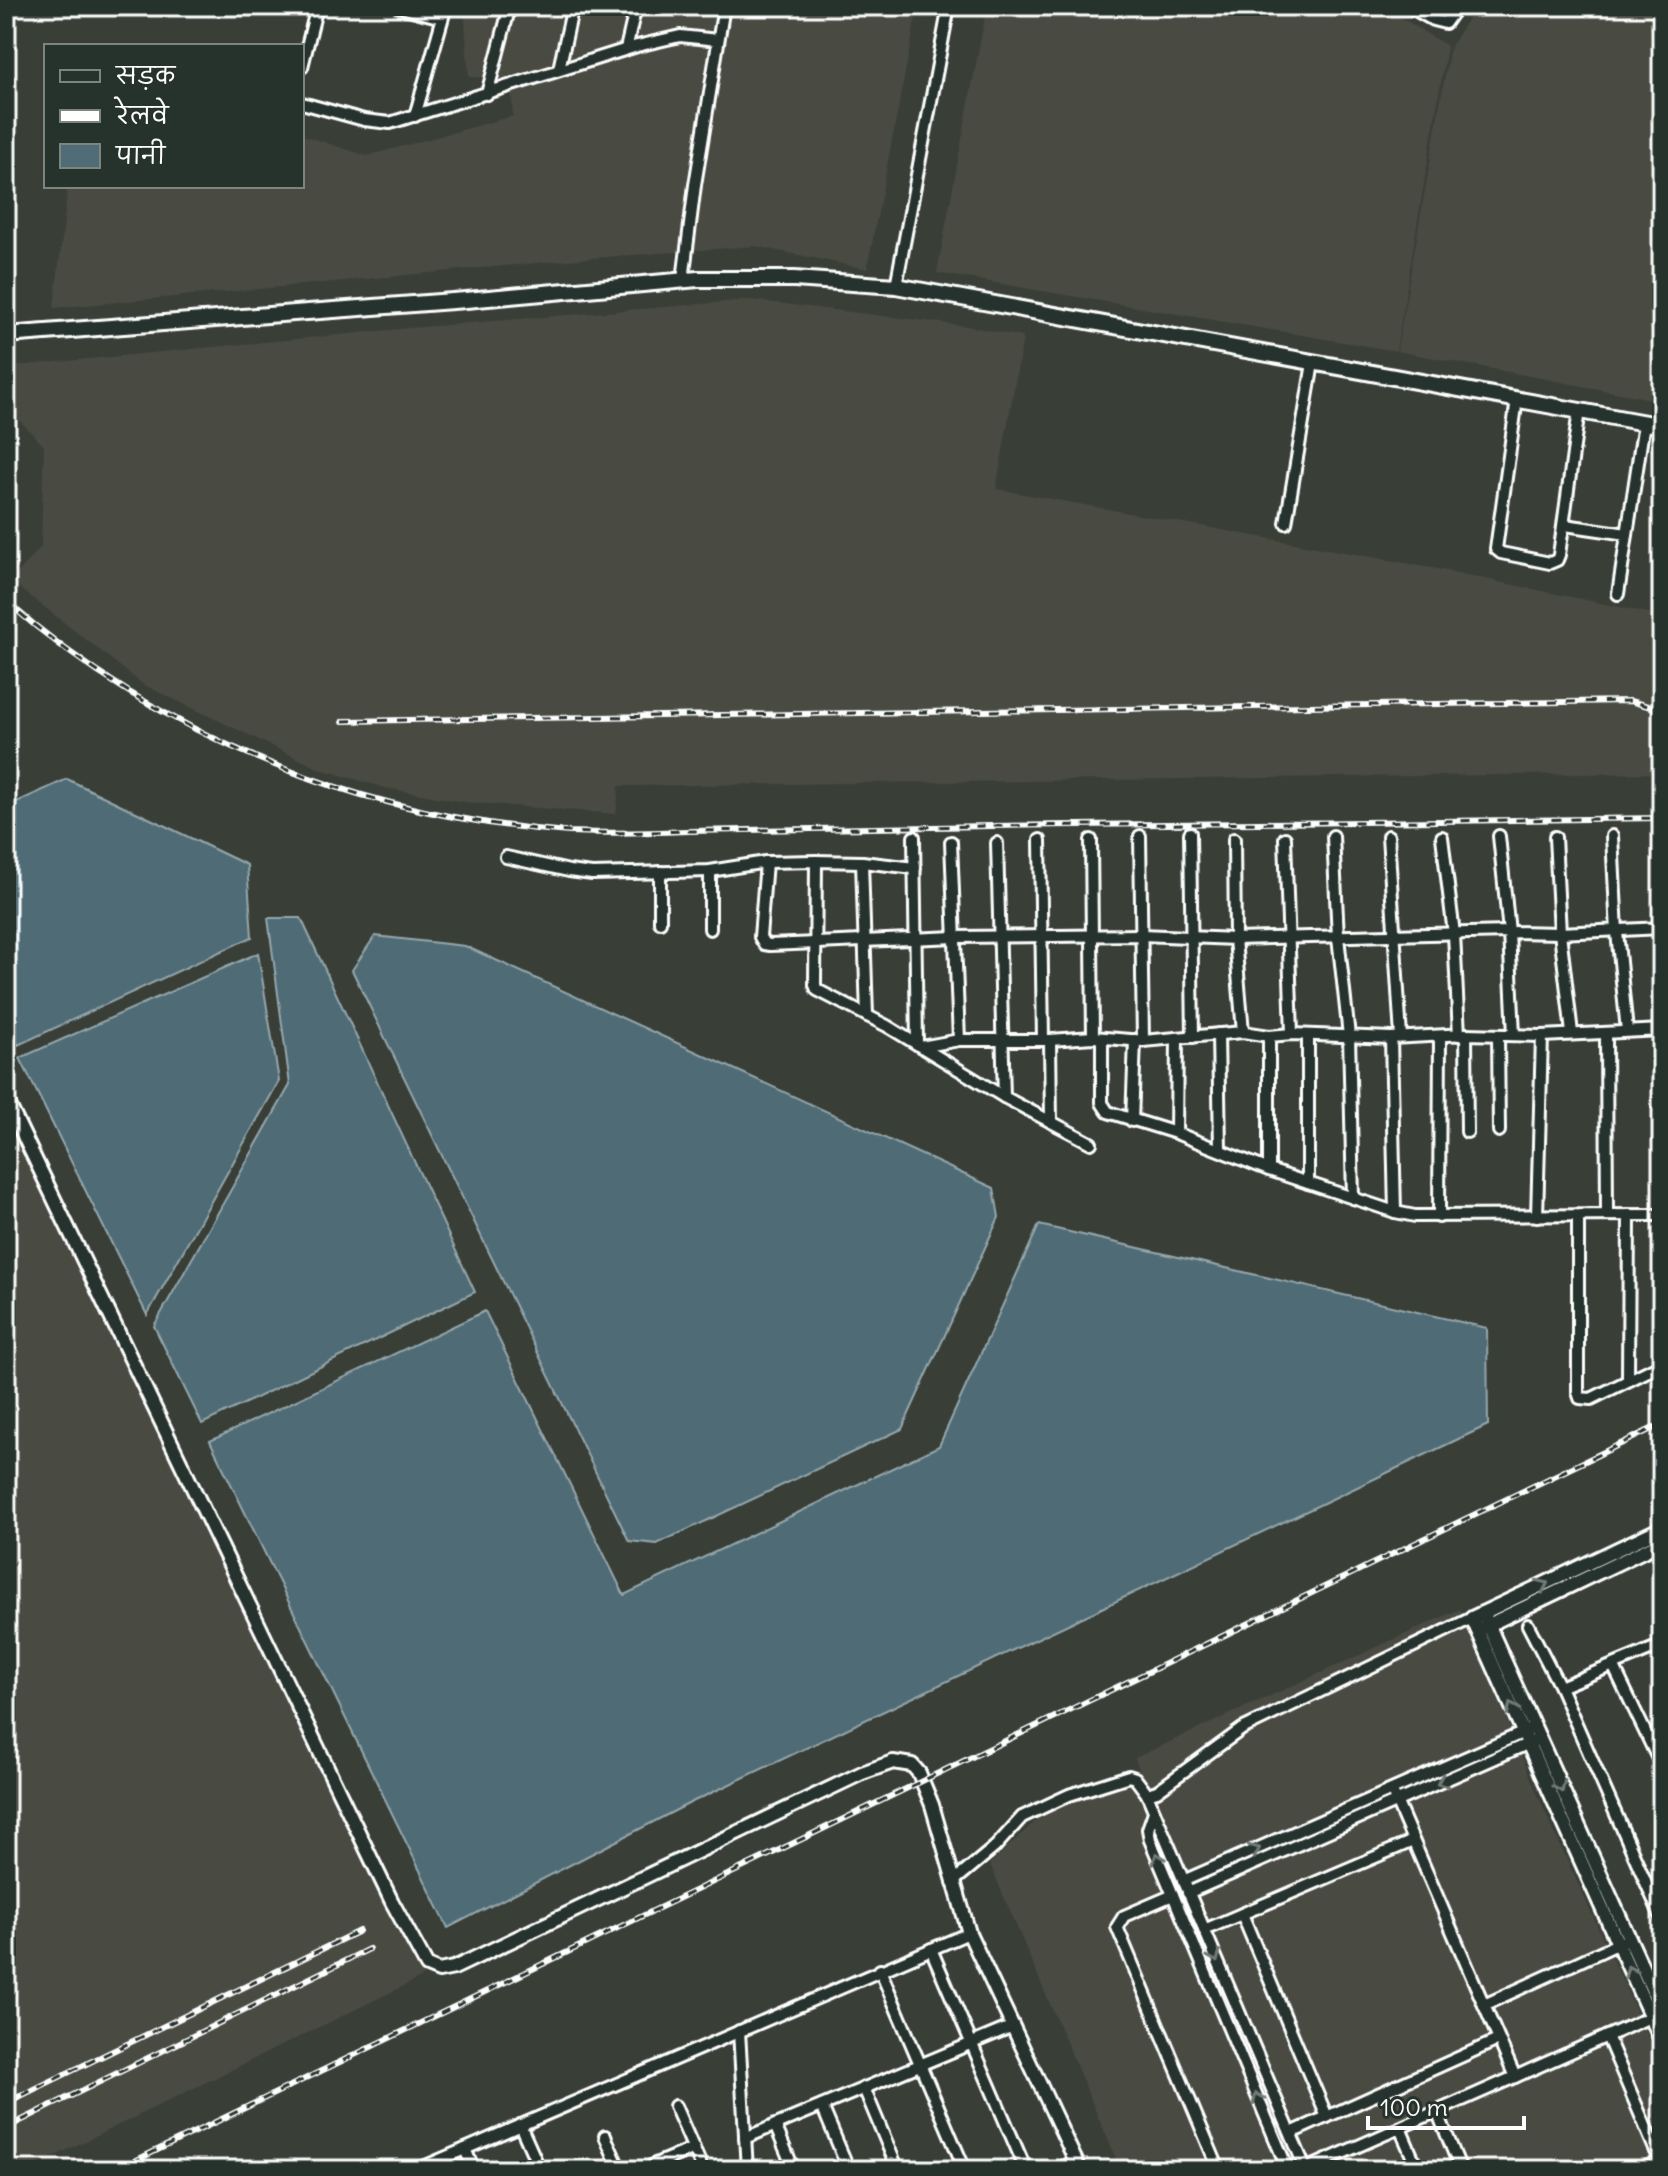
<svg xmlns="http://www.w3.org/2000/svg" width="1668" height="2176" font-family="Delius,'Playpen Sans Deva',sans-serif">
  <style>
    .built { fill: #4a4b42 }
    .water { fill: #506c76; stroke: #96a7ad; stroke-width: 2 }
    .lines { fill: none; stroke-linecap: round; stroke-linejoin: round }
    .minor-casing { stroke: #fff; stroke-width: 16 }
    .tertiary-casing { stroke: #fff; stroke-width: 18 }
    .secondary-casing { stroke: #fff; stroke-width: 20 }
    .minor { stroke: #26332d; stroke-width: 10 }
    .tertiary { stroke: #26332d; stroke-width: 12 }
    .secondary { stroke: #26332d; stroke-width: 14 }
    .rail-casing { stroke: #fff; stroke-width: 6 }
    .rail { stroke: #26332d; stroke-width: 3; stroke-dasharray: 9; stroke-linecap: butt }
    .oneway { stroke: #727a76 }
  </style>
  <rect width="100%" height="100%" fill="#393f37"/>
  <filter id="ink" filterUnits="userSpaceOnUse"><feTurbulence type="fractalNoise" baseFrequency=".0125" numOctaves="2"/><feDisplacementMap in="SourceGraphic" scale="16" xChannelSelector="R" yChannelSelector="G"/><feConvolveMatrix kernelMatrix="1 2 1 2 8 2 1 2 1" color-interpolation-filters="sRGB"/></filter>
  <g filter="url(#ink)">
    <!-- built -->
    <g class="built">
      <path d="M464,6H918L867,269L755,246L578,259L54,308L68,186H302V135L367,156L513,116L511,79L469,77Z"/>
      <path d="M987,6H1382L1447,46L1396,351L937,273Z"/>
      <path d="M1476,6H1662V401L1397,351L1450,47Z"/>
      <path d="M750,300L966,326L1023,337L996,489L1432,568L1662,616V773L619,786L616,814L465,802L386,788L320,769L144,685L11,581L41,547L44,446L6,406V367L410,328Z"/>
      <path d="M6,1119L424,1976L26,2170H6Z"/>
      <path d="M1460,1609L1546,1814L1662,2067V2170H1121L990,1864L1048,1809L1143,1780L1135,1758Z"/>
    </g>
    <!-- water -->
    <g class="water">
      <path d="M67,779L247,865L252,937L18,1045L6,1023V807Z"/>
      <path d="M268,918H301L475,1292L202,1424L154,1326L290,1085Z"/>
      <path d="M375,936L465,946L994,1188L999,1217L902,1429L657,1544L629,1541L352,970Z"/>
      <path d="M258,953L279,1081L147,1315L20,1058Z"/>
      <path d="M1039,1225L1487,1328L1488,1425L690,1803L448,1928L210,1441L485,1311L624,1595L939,1446Z"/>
    </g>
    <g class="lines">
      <!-- minor casing -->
      <g class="minor-casing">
        <g id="minor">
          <path d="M397,6L442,18"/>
          <path d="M1408,6L1433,20L1445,23L1457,6"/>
          <path d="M626,49L636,6"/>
          <path d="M302,67L317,6"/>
          <path d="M559,69L573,6"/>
          <path d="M487,94L510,6"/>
          <path d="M302,103L364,120L390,123L637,46L680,36L718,40"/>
          <path d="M415,116L446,6"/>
          <path d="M683,280L695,185L724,6"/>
          <path d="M896,286L949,6"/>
          <path d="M1517,399L1496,549L1501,553L1550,563L1557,560L1559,555L1579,410"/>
          <path d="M1286,523L1313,363"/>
          <path d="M1565,525L1627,534"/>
          <path d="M1618,594L1644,423"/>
          <path d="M1190,833L1193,1037"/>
          <path d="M1140,836L1143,1041"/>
          <path d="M1333,836L1338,937L1349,1036L1353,1198"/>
          <path d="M1388,836L1401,1037"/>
          <path d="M1499,836L1509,932L1514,1035"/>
          <path d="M1612,836L1617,932L1627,1031"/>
          <path d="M914,837L917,1044"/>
          <path d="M1442,837L1454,934L1459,1035"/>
          <path d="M1555,837L1560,933L1572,1033"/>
          <path d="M1285,838L1292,1034"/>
          <path d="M1234,839L1235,939L1243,1032"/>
          <path d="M1040,840L1043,1040"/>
          <path d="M1091,840L1093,1037"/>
          <path d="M951,842L959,1040"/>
          <path d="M997,843L1004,1097"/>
          <path d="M506,857L569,871L592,874L710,871L766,862L816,861L862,862L915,868"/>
          <path d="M816,861L815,985L817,990L887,1026L1004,1097L1091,1143"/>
          <path d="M766,862L760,937L764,944L770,945L956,937L1142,935L1235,939L1509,932L1560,933L1662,928"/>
          <path d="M862,862L867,1016"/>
          <path d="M660,872V922"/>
          <path d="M710,929V871"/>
          <path d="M1606,1033L1607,1215"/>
          <path d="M1218,1034L1220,1149"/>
          <path d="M1466,1034L1467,1132"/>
          <path d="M1498,1035L1499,1131"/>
          <path d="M1102,1038V1103L1108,1112L1176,1133L1269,1170L1395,1212L1415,1216L1662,1215"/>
          <path d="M1391,1038L1395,1212"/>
          <path d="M1050,1040L1051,1122"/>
          <path d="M921,1047L959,1040H1050L1093,1037L1143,1041L1243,1032L1269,1036L1292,1034L1391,1038L1466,1034L1542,1036L1662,1030"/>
          <path d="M1132,1121L1135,1040"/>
          <path d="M1176,1133L1177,1038"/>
          <path d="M1269,1170V1036"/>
          <path d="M1308,1183V1036"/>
          <path d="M1537,1216L1542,1036"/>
          <path d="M1578,1216V1392L1580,1398L1591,1399L1662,1364"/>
          <path d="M1439,1217L1440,1036"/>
          <path d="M1628,1380L1629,1215"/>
          <path d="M1528,1625L1560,1687L1662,1919"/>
          <path d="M1613,1665L1662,1767"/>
          <path d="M1560,1687L1662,1645"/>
          <path d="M1147,1794L1306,2170"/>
          <path d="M1394,1796L1515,2077"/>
          <path d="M1154,1812L1148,1829L1150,1840L1288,2170"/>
          <path d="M1183,1881L1529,1730"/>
          <path d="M953,1882L995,1847L1022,1817L1069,1795L1129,1776L1135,1778L1147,1794L1157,1791L1242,1729L1472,1618"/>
          <path d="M1188,1893L1534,1741"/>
          <path d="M1173,1895L1124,1916L1117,1927L1219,2170"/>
          <path d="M1242,1914L1327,2117"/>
          <path d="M1204,1930L1413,1841"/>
          <path d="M931,1949L1026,2170"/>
          <path d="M880,1970L965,2170"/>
          <path d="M1484,2005L1624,1941"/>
          <path d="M739,2031L747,2170"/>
          <path d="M1607,2036L1660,2161"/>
          <path d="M864,2088L898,2170"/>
          <path d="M675,2106L703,2170"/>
          <path d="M822,2106L849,2170"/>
          <path d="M1437,2111L1461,2170"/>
          <path d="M520,2125L540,2170"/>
          <path d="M775,2125L794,2170"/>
          <path d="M1400,2128L1418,2170"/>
          <path d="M1291,2133L1498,2040"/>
          <path d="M605,2136L620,2170"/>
          <path d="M745,2138L1013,2026"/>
          <path d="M465,2149L474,2170"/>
          <path d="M653,2165L694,2148"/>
          <path d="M416,2170L969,1933"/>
          <path d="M1055,2170L1076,2162"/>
          <path d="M1304,2170L1657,2014"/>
          <path d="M1639,2170L1662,2160"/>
        </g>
      </g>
      <!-- tertiary casing -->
      <g class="tertiary-casing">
        <g id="tertiary">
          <path d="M6,1099L392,1902L427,1966L439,1971L454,1968L862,1773L893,1762L912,1765L919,1773L932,1805L969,1933L1080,2170"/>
          <path d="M1662,1528L1472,1618L1662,2042"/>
          <path d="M1483,1613L1662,2011"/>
          <path d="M1484,1627L1662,1542"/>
        </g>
      </g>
      <!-- secondary casing -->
      <g class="secondary-casing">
        <path id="secondary" d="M6,335L466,300L698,279H794L896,286L1662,426"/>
      </g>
      <!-- minor -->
      <use href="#minor" class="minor"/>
      <!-- tertiary -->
      <use href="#tertiary" class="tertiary"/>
      <!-- secondary -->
      <use href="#secondary" class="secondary"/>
      <!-- rail casing -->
      <g class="rail-casing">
        <g id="rail">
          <path d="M6,601C163,739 362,817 569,832C609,834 650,832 690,831C790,830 890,827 991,826C1215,824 1438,821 1662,818"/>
          <path d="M343,721L1630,701L1662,710"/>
          <path d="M6,2103L359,1931"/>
          <path d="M6,2128L369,1949"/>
          <path d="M116,2170L1662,1424"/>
        </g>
      </g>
      <!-- rail -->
      <use href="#rail" class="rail"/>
    </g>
    <!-- one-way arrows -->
    <defs><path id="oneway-chevron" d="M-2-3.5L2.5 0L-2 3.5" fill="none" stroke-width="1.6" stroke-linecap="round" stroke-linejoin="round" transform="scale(2)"/></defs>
    <g class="oneway">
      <use href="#oneway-chevron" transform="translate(1543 1585) rotate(-25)"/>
      <use href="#oneway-chevron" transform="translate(1512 1708) rotate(-114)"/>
      <use href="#oneway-chevron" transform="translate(1442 1782) rotate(156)"/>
      <use href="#oneway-chevron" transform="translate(1560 1787) rotate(66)"/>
      <use href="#oneway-chevron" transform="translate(1255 1850) rotate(-24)"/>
      <use href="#oneway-chevron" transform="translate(1158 1858) rotate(-112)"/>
      <use href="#oneway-chevron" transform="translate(1215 1957) rotate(67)"/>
      <use href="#oneway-chevron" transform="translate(1630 1971) rotate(-114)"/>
      <use href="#oneway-chevron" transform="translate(1258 2098) rotate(-113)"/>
    </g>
  </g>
  <!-- margin -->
  <rect width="1668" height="2176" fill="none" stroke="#26332d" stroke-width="32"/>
  <rect x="16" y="16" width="1636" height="2144" fill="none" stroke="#fff" stroke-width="3" filter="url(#ink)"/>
  <!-- legend -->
  <rect x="44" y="44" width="260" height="144" fill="#26332d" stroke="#7d8581" stroke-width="2"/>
  <rect x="60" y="70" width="40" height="12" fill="#26332d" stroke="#7d8581" stroke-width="2"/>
  <text x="116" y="84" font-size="24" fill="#ffffff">सड़क</text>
  <rect x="60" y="110" width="40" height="12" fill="#ffffff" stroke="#7d8581" stroke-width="2"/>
  <text x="116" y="124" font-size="24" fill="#ffffff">रेलवे</text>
  <rect x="60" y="144" width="40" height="24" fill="#506c76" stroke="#7d8581" stroke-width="2"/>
  <text x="116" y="164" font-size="24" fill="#ffffff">पानी</text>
  <!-- scale -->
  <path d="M1368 2116v12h156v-12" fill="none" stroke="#ffffff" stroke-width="4"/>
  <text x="1380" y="2116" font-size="24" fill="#ffffff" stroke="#26332d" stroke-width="6" paint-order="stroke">100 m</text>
</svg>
